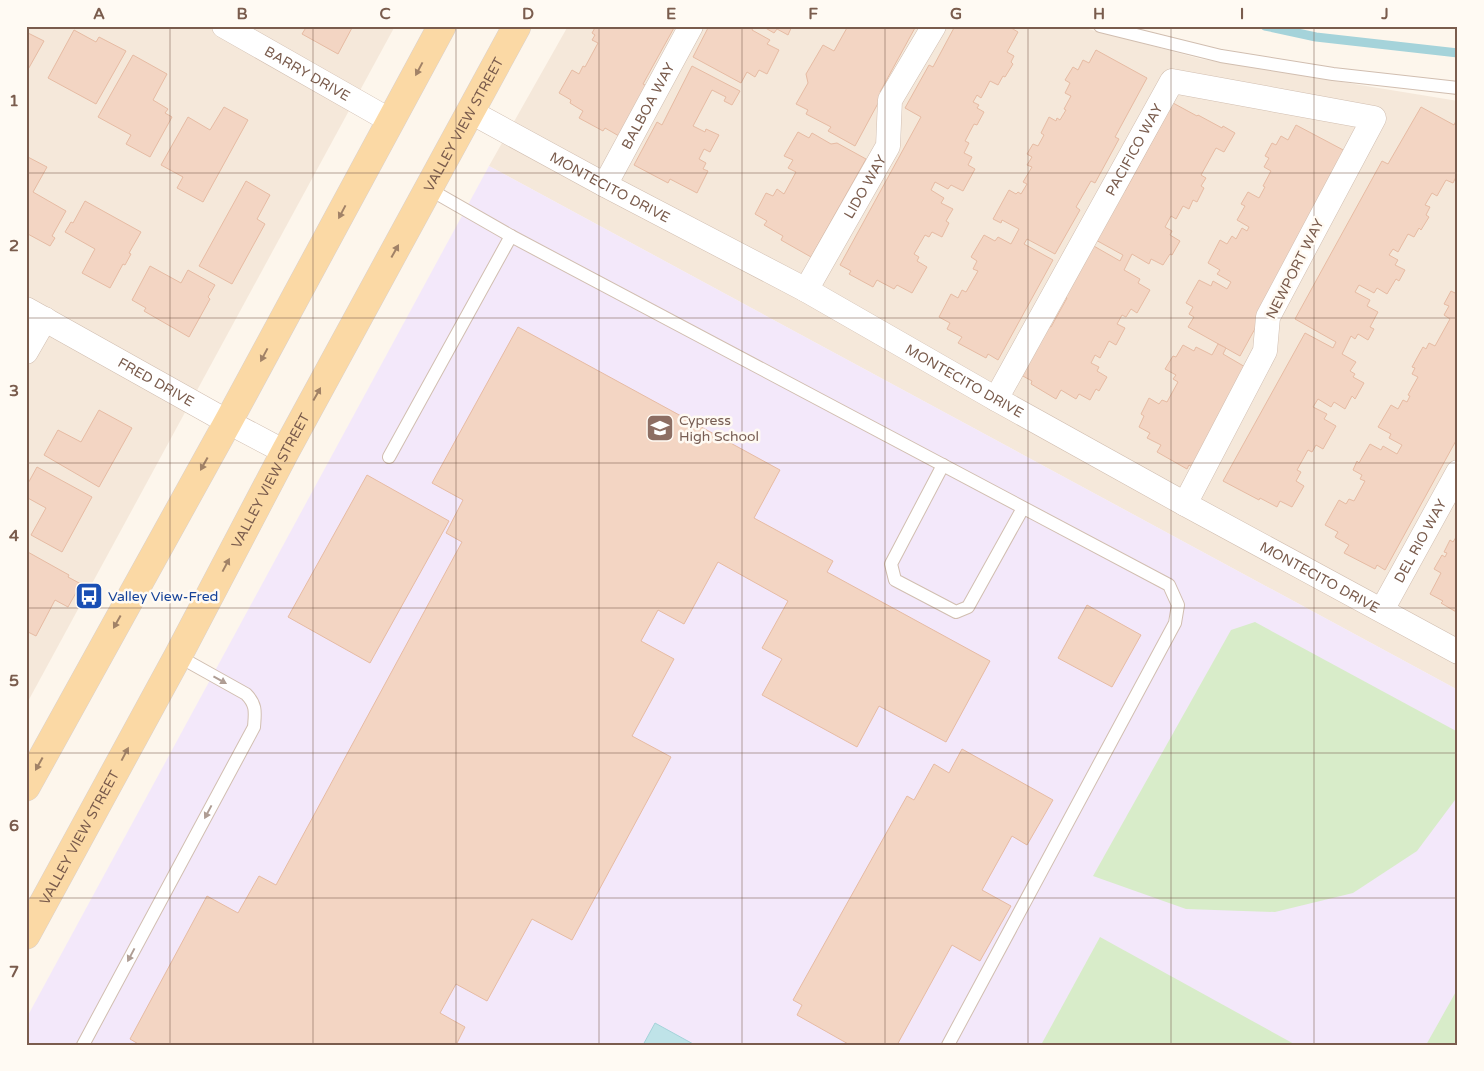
<svg xmlns="http://www.w3.org/2000/svg" width="1484" height="1071" font-family="'Varela Round',sans-serif">
  <style>
    .residential { fill: #f5e8da }
    .education { fill: #f3e8fa }
    .green { fill: #d8ecc9 }
    .water { fill: #bfe3e8; stroke: #a5d3da }
    .lines { fill: none; stroke-linecap: round; stroke-linejoin: round }
    .stream { stroke: #a5d3da; stroke-width: 9 }
    .building { fill: #f3d5c3; stroke: #e6bba3 }
    .lane-casing { stroke: #d1beb0; stroke-width: 14 }
    .street-casing { stroke: #d1beb0; stroke-width: 25 }
    .primary-casing { stroke: #dad1cd; stroke-width: 29 }
    .lane { stroke: #fff; stroke-width: 12 }
    .street { stroke: #fff; stroke-width: 24 }
    .primary { stroke: #fbd9a5; stroke-width: 28 }
    .oneway { fill: #a18267 }
    .oneway2 { fill: #af9d94 }
    .grid { fill: none; stroke: #7a5c4d; stroke-width: 1; stroke-opacity: 0.55 }
    .labels { text-anchor: middle; dominant-baseline: central; stroke-width: 5; stroke-linejoin: round; paint-order: stroke }
    .street-label { font-size: 14px; fill: #7a5c4d; stroke: #fffaf3 }
    .education-label { font-size: 14px; fill: #785e54; stroke: #fffaf3; text-anchor: start }
    .transit-label { font-size: 14px; fill: #164399; stroke: #fffaf3; text-anchor: start }
    .neatline { fill: none; stroke: #7a5c4d; stroke-width: 2 }
    .grid-label { font-size: 16px; text-anchor: middle; font-weight: bold; fill: #7a5c4d }
  </style>
  <rect width="100%" height="100%" fill="#fdf6ec"/>
  <!-- residential -->
  <g class="residential">
    <path d="M26,26H395L26,705Z"/>
    <path d="M568,26H1077L1201,59L1458,101V690L489,166Z"/>
  </g>
  <!-- education -->
  <path class="education" d="M489,166L1458,690V1045H26V1019Z"/>
  <!-- green -->
  <g class="green">
    <path d="M1255,622L1458,732V796L1417,851L1353,893L1275,912L1186,909L1093,876L1231,630Z"/>
    <path d="M1100,937L1296,1045H1041Z"/>
    <path d="M1458,988V1045H1426Z"/>
  </g>
  <!-- water -->
  <path class="water" d="M655,1023L695,1045H643Z"/>
  <g class="lines">
    <!-- stream -->
    <path class="stream" d="M1265,26L1316,37L1458,53"/>
  </g>
  <!-- building -->
  <g class="building">
    <path d="M307,26H353L338,54L302,34Z"/>
    <path d="M596,26H675L643,84L647,86L619,136L605,128L603,131L579,118L583,111L570,103L571,100L559,93L572,70L579,74L583,66L585,67L598,43L592,40L595,35L592,33Z"/>
    <path d="M709,26H754L752,30L770,40L767,44L779,50L767,74L759,70L755,77L747,72L741,83L693,57Z"/>
    <path d="M762,26H792L788,35L777,29L774,33Z"/>
    <path d="M848,26H916L880,92L883,94L855,146L828,131L831,127L806,114L808,110L796,104L808,83L806,74L823,45L834,51Z"/>
    <path d="M955,26H1008L1018,32L1007,52L1014,56L1011,62L1013,64L1005,77L1003,76L998,85L990,81L981,98L977,95L973,102L979,105L977,108L984,112L977,125L974,124L965,141L969,143L964,153L972,157L968,165L975,169L963,191L951,185L948,189L935,182L931,190L944,198L941,203L953,209L946,221L949,223L942,237L932,232L929,237L925,235L914,254L919,257L917,261L927,267L912,293L897,285L894,289L877,280L873,287L849,274L851,271L840,265L921,117L905,108L929,65L933,67Z"/>
    <path d="M74,30L96,42L99,37L126,51L96,104L48,78Z"/>
    <path d="M26,32L44,41L26,73Z"/>
    <path d="M1096,50L1147,78L1115,137L1119,139L1095,183L1091,181L1076,207L1080,210L1055,254L1027,239L1024,244L1053,260L998,360L988,354L986,358L958,343L962,337L947,329L950,323L939,317L951,294L958,298L962,290L966,292L978,271L973,269L977,261L971,257L984,235L995,241L998,237L1011,244L1019,229L1002,220L1001,223L993,219L1009,190L1016,194L1018,192L1021,194L1027,184L1023,182L1032,167L1027,165L1032,157L1027,154L1033,144L1038,146L1044,135L1041,133L1049,117L1056,121L1057,118L1060,120L1066,110L1064,109L1071,96L1065,93L1070,83L1065,80L1073,67L1078,70L1083,60L1089,63Z"/>
    <path d="M133,55L167,74L153,100L168,109L165,113L172,117L150,157L126,144L131,135L98,117Z"/>
    <path d="M692,66L740,91L732,105L724,101L726,97L712,90L693,126L705,132L706,129L719,135L710,152L704,149L699,159L706,163L703,169L708,171L697,193L670,179L668,183L634,165L657,122L662,125Z"/>
    <path d="M1173,103L1197,116L1198,115L1222,128L1223,126L1235,133L1224,152L1216,148L1201,175L1206,178L1201,186L1204,188L1197,202L1193,200L1189,209L1183,206L1176,219L1171,216L1165,227L1172,231L1170,235L1180,241L1172,255L1170,254L1163,265L1151,259L1149,264L1132,254L1124,270L1140,279L1138,283L1150,290L1137,313L1131,309L1126,317L1122,315L1117,324L1125,328L1116,345L1109,341L1100,358L1095,355L1091,363L1099,367L1097,371L1107,377L1099,391L1096,389L1090,400L1079,394L1076,399L1061,390L1056,399L1031,384L1032,381L1021,375L1048,326L1051,327L1067,298L1064,296L1092,245L1120,261L1123,255L1094,239L1122,189L1125,191Z"/>
    <path d="M224,107L248,120L203,202L177,188L183,177L161,165L188,117L210,130Z"/>
    <path d="M1421,107L1454,125L1456,121L1458,122V178L1456,177L1453,183L1446,180L1437,196L1432,193L1425,205L1430,207L1426,215L1429,217L1421,230L1419,228L1414,237L1408,234L1398,252L1393,249L1389,255L1398,260L1395,265L1405,270L1399,281L1396,279L1387,294L1377,288L1374,293L1359,285L1355,292L1370,300L1367,306L1378,312L1370,327L1374,329L1368,340L1358,334L1355,339L1351,336L1342,354L1356,362L1350,371L1355,374L1353,377L1364,383L1355,399L1352,396L1345,409L1334,402L1331,407L1318,399L1313,407L1327,414L1324,419L1336,426L1323,449L1316,445L1312,452L1308,450L1297,470L1301,472L1296,481L1304,486L1292,507L1280,501L1277,507L1260,498L1259,500L1223,481L1305,333L1333,348L1336,342L1295,319L1382,161L1388,164Z"/>
    <path d="M1296,125L1347,152L1318,214L1240,356L1188,327L1194,317L1189,314L1193,307L1186,303L1199,280L1211,286L1213,281L1227,289L1231,282L1217,274L1220,270L1208,263L1220,240L1227,244L1232,236L1236,239L1242,228L1247,231L1249,227L1237,220L1245,206L1241,204L1248,192L1259,198L1265,187L1263,186L1271,171L1264,167L1269,158L1265,156L1272,143L1276,145L1281,136L1288,140Z"/>
    <path d="M798,132L809,138L812,133L831,144L837,143L866,159L811,257L781,240L783,236L764,225L767,221L755,214L766,193L773,196L777,189L784,194L796,172L788,168L793,160L784,156Z"/>
    <path d="M26,156L47,167L33,192L66,211L52,236L55,238L50,246L26,233Z"/>
    <path d="M246,181L270,195L257,219L265,224L232,284L199,266Z"/>
    <path d="M85,201L141,232L129,253L131,254L125,265L123,264L110,288L82,273L95,249L65,232L71,222L73,223Z"/>
    <path d="M150,266L181,283L188,270L215,285L208,297L210,299L189,337L144,311L146,308L132,300Z"/>
    <path d="M1458,289V437L1385,570L1377,565L1375,569L1344,553L1349,545L1335,537L1338,532L1325,525L1339,500L1346,504L1349,499L1354,501L1365,481L1360,479L1362,475L1353,470L1357,461L1359,463L1370,444L1381,450L1383,446L1397,454L1402,445L1389,438L1391,434L1378,427L1391,405L1398,409L1403,400L1407,402L1410,396L1408,395L1418,377L1412,374L1415,368L1412,367L1423,347L1426,349L1429,343L1435,346L1450,319L1444,315L1449,306L1444,304L1451,291L1455,293Z"/>
    <path d="M518,327L780,470L754,518L833,561L827,572L990,661L946,742L879,706L857,747L762,695L782,659L762,648L788,601L718,562L684,624L658,610L641,641L674,659L632,736L671,757L572,940L532,919L487,1001L456,984L440,1013L465,1027L456,1045H140L130,1039L207,896L238,913L259,876L276,885L462,542L446,533L463,500L432,483Z"/>
    <path d="M1218,344L1226,348L1223,354L1252,371L1197,470L1189,465L1187,469L1157,452L1161,445L1147,438L1150,433L1139,427L1144,416L1141,414L1149,398L1159,404L1162,400L1167,402L1178,382L1173,379L1176,375L1165,369L1173,356L1176,357L1183,345L1194,351L1196,347L1212,355Z"/>
    <path d="M99,410L132,428L99,487L44,455L58,430L81,442Z"/>
    <path d="M37,467L92,497L62,552L31,535L46,508L26,497V487Z"/>
    <path d="M367,475L449,521L370,663L288,617Z"/>
    <path d="M1458,534V613L1441,603L1443,601L1430,594L1441,573L1434,569L1442,555L1445,557L1447,553L1444,552L1450,540L1453,542Z"/>
    <path d="M26,551L69,575L68,577L81,584L68,607L55,600L36,636L26,631Z"/>
    <path d="M1087,605L1141,635L1112,687L1058,658Z"/>
    <path d="M962,749L1053,800L1027,845L1012,836L982,890L1011,906L980,961L952,945L897,1045H850L797,1015L802,1005L793,1000L907,796L914,800L934,764L949,773Z"/>
  </g>
  <g class="lines">
    <!-- lane casing -->
    <g class="lane-casing">
      <g id="lane">
        <path d="M1100,26L1221,56L1333,74L1458,88"/>
        <path d="M429,189L511,236L1169,585L1178,605L1175,623L948,1045"/>
        <path d="M389,457L511,236"/>
        <path d="M943,465L891,564L895,580L956,612L968,607L1023,508"/>
        <path d="M83,1045L254,727C255,713 257,705 246,694L178,656"/>
      </g>
    </g>
    <!-- street casing -->
    <g class="street-casing">
      <g id="street">
        <path id="s1" d="M224,26L391,121"/>
        <path id="s2" d="M471,112L605,185L806,290L996,399L1185,504L1458,652"/>
        <path id="s3" d="M605,185L691,26"/>
        <path id="s4" d="M806,290L888,146L890,100L934,26"/>
        <path id="s5" d="M26,309L228,422L285,452"/>
        <path d="M26,352L45,319"/>
        <path id="s6" d="M996,399L1172,81L1374,118L1268,317L1265,351L1185,504"/>
        <path id="s7" d="M1382,610L1458,472"/>
      </g>
    </g>
    <!-- primary casing -->
    <g class="primary-casing">
      <g id="primary">
        <path d="M26,787L228,422L442,26"/>
        <path id="s8" d="M26,935L178,656L285,452L517,26"/>
      </g>
    </g>
    <!-- lane -->
    <use href="#lane" class="lane"/>
    <!-- street -->
    <use href="#street" class="street"/>
    <!-- primary -->
    <use href="#primary" class="primary"/>
  </g>
  <!-- one-way arrows -->
  <defs><path id="oneway-solid" d="M-6-.8H1V-3.2L6.5 0L1 3.2V.8H-6Z" transform="scale(1.25)"/></defs>
  <g class="oneway">
    <use href="#oneway-solid" transform="translate(419 69) rotate(118)"/>
    <use href="#oneway-solid" transform="translate(342 212) rotate(118)"/>
    <use href="#oneway-solid" transform="translate(395 251) rotate(-61)"/>
    <use href="#oneway-solid" transform="translate(264 355) rotate(118)"/>
    <use href="#oneway-solid" transform="translate(317 394) rotate(-61)"/>
    <use href="#oneway-solid" transform="translate(204 464) rotate(119)"/>
    <use href="#oneway-solid" transform="translate(226 565) rotate(-62)"/>
    <use href="#oneway-solid" transform="translate(117 622) rotate(119)"/>
    <use href="#oneway-solid" transform="translate(125 754) rotate(-62)"/>
    <use href="#oneway-solid" transform="translate(39 764) rotate(119)"/>
  </g>
  <g class="oneway2">
    <use href="#oneway-solid" transform="translate(220 680) rotate(29)"/>
    <use href="#oneway-solid" transform="translate(208 812) rotate(118)"/>
    <use href="#oneway-solid" transform="translate(131 955) rotate(118)"/>
  </g>
  <!-- grid -->
  <path class="grid" d="M170,26V1045M313,26V1045M456,26V1045M599,26V1045M742,26V1045M885,26V1045M1028,26V1045M1171,26V1045M1314,26V1045M26,173H1458M26,318H1458M26,463H1458M26,608H1458M26,753H1458M26,898H1458"/>
  <!-- icons -->
  <defs>
    <g id="school-square" transform="scale(1.4375)"><rect x="-9" y="-9" width="18" height="18" rx="4" fill="#8d6e63" stroke="#fffaf3"/><path d="M0-5L7-2L0 1L-7-2ZM-4 1L0 2.5L4 1V4Q0 6-4 4Z" fill="#fff"/></g>
    <g id="bus-square" transform="scale(1.4375)"><rect x="-9" y="-9" width="18" height="18" rx="4" fill="#1a4fb4" stroke="#fffaf3"/><path d="M-5-6H5V4H4V6H2V4H-2V6H-4V4H-5ZM-3.5-4V0h7V-4ZM-3.5 1.2v1.5H-2V1.2ZM2 1.2v1.5H3.5V1.2Z" fill="#fff"/></g>
  </defs>
  <g fill-rule="evenodd">
    <use href="#school-square" x="660" y="428"/>
    <use href="#bus-square" x="89" y="596"/>
  </g>
  <g class="labels">
    <!-- street labels -->
    <g class="street-label">
      <text stroke="none"><textPath href="#s1" startOffset="96">BARRY DRIVE</textPath></text>
      <text stroke="none"><textPath href="#s3" startOffset="90">BALBOA WAY</textPath></text>
      <text stroke="none"><textPath href="#s8" startOffset="921">VALLEY VIEW STREET</textPath></text>
      <text stroke="none"><textPath href="#s6" startOffset="285">PACIFICO WAY</textPath></text>
      <text stroke="none"><textPath href="#s2" startOffset="158">MONTECITO DRIVE</textPath></text>
      <text stroke="none"><textPath href="#s4" startOffset="119">LIDO WAY</textPath></text>
      <text transform="translate(1295 269) rotate(-63)">NEWPORT WAY</text>
      <text stroke="none"><textPath href="#s5" startOffset="149">FRED DRIVE</textPath></text>
      <text stroke="none"><textPath href="#s2" startOffset="562">MONTECITO DRIVE</textPath></text>
      <text stroke="none"><textPath href="#s8" startOffset="516">VALLEY VIEW STREET</textPath></text>
      <text stroke="none"><textPath href="#s7" startOffset="79">DEL RIO WAY</textPath></text>
      <text stroke="none"><textPath href="#s2" startOffset="968">MONTECITO DRIVE</textPath></text>
      <text stroke="none"><textPath href="#s8" startOffset="111">VALLEY VIEW STREET</textPath></text>
    </g>
    <!-- education labels -->
    <g class="education-label">
      <text x="679" y="420">Cypress<tspan x="679" dy="16">High School</tspan></text>
    </g>
    <!-- transit labels -->
    <g class="transit-label">
      <text x="108" y="596">Valley View-Fred</text>
    </g>
  </g>
  <!-- border -->
  <rect width="1484" height="1071" fill="none" stroke="#fffaf3" stroke-width="55"/>
  <rect x="28" y="28" width="1428" height="1016" class="neatline"/>
  <g class="grid-label">
    <text x="99" y="19">A</text>
    <text x="242" y="19">B</text>
    <text x="385" y="19">C</text>
    <text x="528" y="19">D</text>
    <text x="671" y="19">E</text>
    <text x="813" y="19">F</text>
    <text x="956" y="19">G</text>
    <text x="1099" y="19">H</text>
    <text x="1242" y="19">I</text>
    <text x="1385" y="19">J</text>
    <text x="14" y="106">1</text>
    <text x="14" y="251">2</text>
    <text x="14" y="396">3</text>
    <text x="14" y="541">4</text>
    <text x="14" y="686">5</text>
    <text x="14" y="831">6</text>
    <text x="14" y="977">7</text>
  </g>
</svg>
